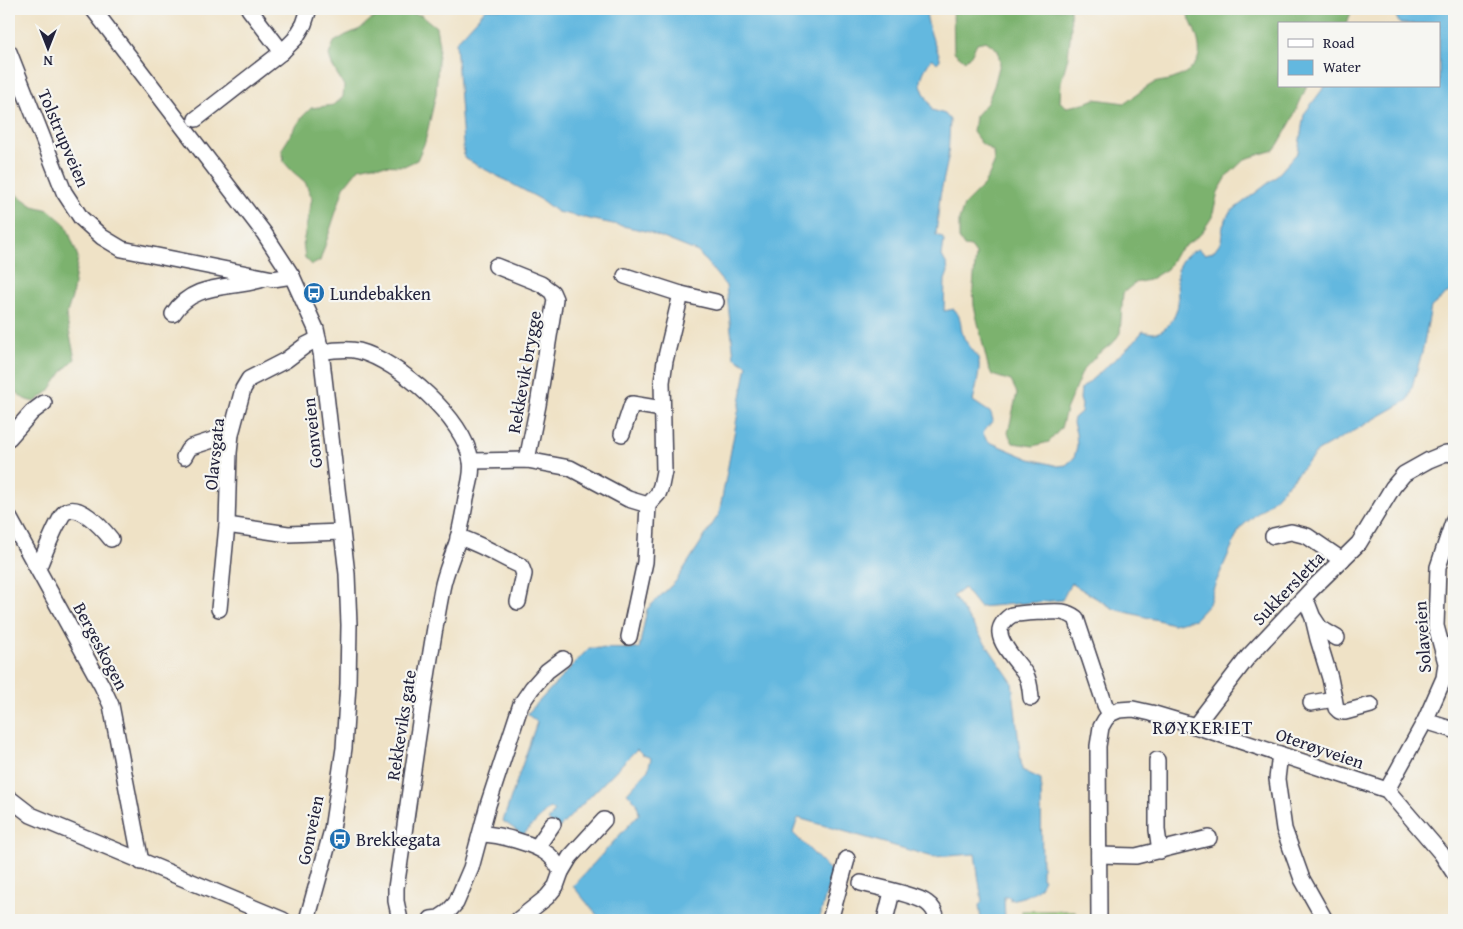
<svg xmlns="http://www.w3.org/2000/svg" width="1463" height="929" font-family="'Gentium Book Plus',serif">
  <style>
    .green { fill: #9bcf7f; stroke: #5e785d }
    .forest { fill: #7cb26e; stroke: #4f6a54 }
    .water { fill: #63b8df; stroke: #426d8d }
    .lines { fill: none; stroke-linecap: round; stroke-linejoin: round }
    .minor-casing { stroke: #413f50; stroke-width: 18 }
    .minor { stroke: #fff; stroke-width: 15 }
    .labels { text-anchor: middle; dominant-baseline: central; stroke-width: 4.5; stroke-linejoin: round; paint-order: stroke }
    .street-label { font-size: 18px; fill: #22223b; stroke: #f6f6f2 }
    .poi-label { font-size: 18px; fill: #22223b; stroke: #f6f6f2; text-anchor: start }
    .neighbourhood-label { font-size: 19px; letter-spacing: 1px; fill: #22223b; stroke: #f6f6f2 }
  </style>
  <rect width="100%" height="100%" fill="#f6f6f2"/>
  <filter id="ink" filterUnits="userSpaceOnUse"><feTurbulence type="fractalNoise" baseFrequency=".02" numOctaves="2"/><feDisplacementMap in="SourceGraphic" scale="10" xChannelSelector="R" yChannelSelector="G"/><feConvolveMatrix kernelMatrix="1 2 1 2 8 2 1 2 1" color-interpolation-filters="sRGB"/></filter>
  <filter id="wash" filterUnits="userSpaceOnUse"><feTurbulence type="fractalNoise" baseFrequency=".0096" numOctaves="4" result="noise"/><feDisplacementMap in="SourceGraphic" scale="20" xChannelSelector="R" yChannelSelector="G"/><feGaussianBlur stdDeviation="1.12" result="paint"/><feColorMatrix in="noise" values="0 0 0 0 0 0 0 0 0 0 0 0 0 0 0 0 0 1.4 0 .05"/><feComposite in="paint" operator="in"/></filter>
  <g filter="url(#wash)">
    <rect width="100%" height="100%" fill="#efe2c6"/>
    <!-- green -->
    <rect class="green" x="1022" y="911" width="53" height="9"/>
    <!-- forest -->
    <g class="forest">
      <path d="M953,9H1070L1071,29L1068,57L1061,82L1060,102L1067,107L1083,104L1095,99L1125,103C1134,97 1144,88 1154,83C1160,81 1167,81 1173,79C1214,63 1198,38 1185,9H1353L1346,24H1279V86H1307L1291,122L1278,145L1274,150L1245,159L1228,175L1218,192L1212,217L1201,234L1177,252L1167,269L1149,280L1135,283L1123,293L1120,333L1114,342L1098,354L1083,370L1066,410L1061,428L1049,442L1033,446L1013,443L1008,433L1017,393L1011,381L992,375L988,366L974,306L973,287L976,254L971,247L964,246L959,238V220L964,205L984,185L994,164L993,151L981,143L973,132L975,116L987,103L994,86L1000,63L998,50L986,41L977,43L971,55L965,61L954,52Z"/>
      <path d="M402,12L421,15L436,27L439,45L436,94L425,142L417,160L404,166L373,165L359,168L344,187L320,261L312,265L305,258L303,243L312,198L305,182L292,171L284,162L282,149L302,117L311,108L334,105L343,97L344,86L332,65L329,55L334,42L346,35L360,29L369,21L381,14Z"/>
      <path d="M9,189L33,206L49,210L66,225L78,257L72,297L66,316L75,359L64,370L49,391L35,402C17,399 22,393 9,386Z"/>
    </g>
    <!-- water -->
    <path class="water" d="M486,9H926C926,20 932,38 936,48C938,53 940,54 940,60L937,63L932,58C927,66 918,78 922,88C925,96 930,102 932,110L945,114L950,120L948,159L940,196L936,235L942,237L944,241L942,256L947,265L948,272L945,280L944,311L954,309C963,319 959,324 963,335C965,343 974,350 978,358C982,367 975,391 973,401L991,413L993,420L983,433L987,441L1030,459L1058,466L1066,465L1074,458L1077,446L1076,433L1073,423L1074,418L1081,412L1082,405L1080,399L1081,389L1132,344L1143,331C1147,332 1151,333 1155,333C1168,331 1177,315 1178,303C1178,278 1170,261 1198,249L1205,254L1213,252L1221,241L1223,226L1229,213L1275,178L1298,152L1304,114L1325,86H1439V24H1400L1393,11L1394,9H1454V288L1431,307L1422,353L1408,400L1318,451L1273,500L1240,528L1214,587L1209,604L1195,619L1173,624L1114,609L1071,583L1062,600L979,607L964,588L953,596L1012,682L1022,770L1041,779L1042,878L1044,879C1039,894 1024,897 1010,900V897H1004L1005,920H981L979,905L982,902L975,854L933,857L798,818L793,833L832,872L819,920H601L573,886L639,814L637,803L627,793L648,770L651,758L643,755L637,749L558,829L548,820L555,811L549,808L523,835L503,821L537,722L527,714L589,648L639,649L647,609L676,581L719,514L747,365L734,357L726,286L698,252L646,231L557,212L540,199L464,158L456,42Z"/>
  </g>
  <g filter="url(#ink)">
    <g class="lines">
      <!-- minor casing -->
      <g class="minor-casing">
        <g id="minor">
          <path d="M93,9L264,233L292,276L316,329L321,352L347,574L349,625L348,684L344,748L332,830L307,920"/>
          <path d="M249,9L282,52"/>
          <path d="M9,52L64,192L81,218L102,237L122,249L273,279L292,276"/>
          <path d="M196,119L282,52L295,39L304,24L309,9"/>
          <path d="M496,266L541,284L552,292L555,299L538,405L527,460"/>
          <path d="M625,276L681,294L716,302"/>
          <path d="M173,314C194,281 231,290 263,279"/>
          <path d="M321,352C333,350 347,348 359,351C398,361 465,419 471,461C473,473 469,486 466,498C464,512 461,525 458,539C453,556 445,572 442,589C423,688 411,788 396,888V901L400,920"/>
          <path d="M622,434L632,404L662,409"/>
          <path d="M9,438L32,412L44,403"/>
          <path d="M184,457L188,450L191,447L231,434"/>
          <path d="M471,461L527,460L570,468L628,499L648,505"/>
          <path d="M9,517L102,686L111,705L141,862"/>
          <path d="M227,525L288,534L342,532"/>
          <path d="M1273,536L1291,532L1307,536L1342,560"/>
          <path d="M458,537C480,543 500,557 521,566L524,574L518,602"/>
          <path d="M38,569C44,554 50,539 57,525C59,522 61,517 63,514C77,499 103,529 111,539"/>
          <path d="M1302,600L1308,605L1313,618L1318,639L1330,678L1336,708L1339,711L1345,712L1371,705"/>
          <path d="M219,609L227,525L229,453L231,434L243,389L249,379L286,360L306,345L318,339"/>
          <path d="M1314,619L1320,628L1337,638"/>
          <path d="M629,637L645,562L648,505L658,494L661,486L664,471L662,382L665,361L681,294"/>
          <path d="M1031,698C1030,690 1030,682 1026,675C1019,663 1001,647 1000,633C999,626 1006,618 1012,615C1020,613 1054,611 1062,612C1068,613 1072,615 1076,618L1105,705L1110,714"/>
          <path d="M1311,703L1334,699"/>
          <path d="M1425,721L1454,730"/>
          <path d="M1195,726L1248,657L1311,590L1359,543L1393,487L1404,474L1429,460L1446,453L1454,454"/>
          <path d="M1280,754L1277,779L1284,829L1302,879L1325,920"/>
          <path d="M1157,760V830L1160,851"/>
          <path d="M1387,790L1425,721L1444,678L1446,663L1436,626L1438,567L1454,519"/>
          <path d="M9,798L31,815L283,920"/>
          <path d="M481,834C498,834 536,844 549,855C555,860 558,866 561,872"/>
          <path d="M537,847L553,824"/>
          <path d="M1099,855L1136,856L1209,838"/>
          <path d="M861,883C876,887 917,895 927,903C933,907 936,914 937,920"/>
          <path d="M431,919L439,918L448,912L456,903L471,868L488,805L521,704L532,688L547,671L563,659"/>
          <path d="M518,920L547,897L556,886L561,872L570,857L604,820"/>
          <path d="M830,920L847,859"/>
          <path d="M885,920L892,892"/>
          <path d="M1099,920L1098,746L1101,727L1105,720L1110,714L1119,710L1133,709L1151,713L1195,726L1387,790L1441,853L1454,873"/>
        </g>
      </g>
      <!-- minor -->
      <use href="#minor" class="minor"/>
    </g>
  </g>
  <!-- icons -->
  <defs>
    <g id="bus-disc" transform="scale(1.125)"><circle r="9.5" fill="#1f6fb2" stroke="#f6f6f2"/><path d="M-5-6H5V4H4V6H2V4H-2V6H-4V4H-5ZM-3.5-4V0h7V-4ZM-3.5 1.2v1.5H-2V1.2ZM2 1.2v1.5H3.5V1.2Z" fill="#fff"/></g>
  </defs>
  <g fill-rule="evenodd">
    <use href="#bus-disc" x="314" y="293"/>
    <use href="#bus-disc" x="340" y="839"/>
  </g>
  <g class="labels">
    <!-- street labels -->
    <g class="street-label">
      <text transform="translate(64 138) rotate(67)">Tolstrupveien</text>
      <text transform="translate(524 372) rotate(-80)">Rekkevik brygge</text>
      <text transform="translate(312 433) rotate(-96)">Gonveien</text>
      <text transform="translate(214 454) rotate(-84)">Olavsgata</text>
      <text transform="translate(1288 588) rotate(-46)">Sukkersletta</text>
      <text transform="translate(1422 637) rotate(-94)">Solaveien</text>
      <text transform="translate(101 646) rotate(62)">Bergeskogen</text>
      <text transform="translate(401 725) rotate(-81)">Rekkeviks gate</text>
      <text transform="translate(1320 748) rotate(19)">Oterøyveien</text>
      <text transform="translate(310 830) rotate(-78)">Gonveien</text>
    </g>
    <!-- poi labels -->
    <g class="poi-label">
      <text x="330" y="293">Lundebakken</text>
      <text x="356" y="839">Brekkegata</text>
    </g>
    <!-- neighbourhood labels -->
    <g class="neighbourhood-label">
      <text x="1203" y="727">RØYKERIET</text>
    </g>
  </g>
  <!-- margin -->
  <rect width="1463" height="929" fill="none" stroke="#f6f6f2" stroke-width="30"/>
  <!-- legend -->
  <rect x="1278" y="22" width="162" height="65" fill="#f6f6f2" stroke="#a1a1a9"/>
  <rect x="1288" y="39" width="25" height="8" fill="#ffffff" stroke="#a1a1a9"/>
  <text x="1323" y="48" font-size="15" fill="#22223b">Road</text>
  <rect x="1288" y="60" width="25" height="15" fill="#63b8df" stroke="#a1a1a9"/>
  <text x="1323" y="72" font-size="15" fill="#22223b">Water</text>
  <!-- north arrow -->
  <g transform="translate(48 48) rotate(180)" stroke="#f6f6f2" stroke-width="4" paint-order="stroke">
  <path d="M0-4L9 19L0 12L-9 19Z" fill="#22223b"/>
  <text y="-8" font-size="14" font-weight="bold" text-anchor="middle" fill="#22223b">N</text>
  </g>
</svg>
